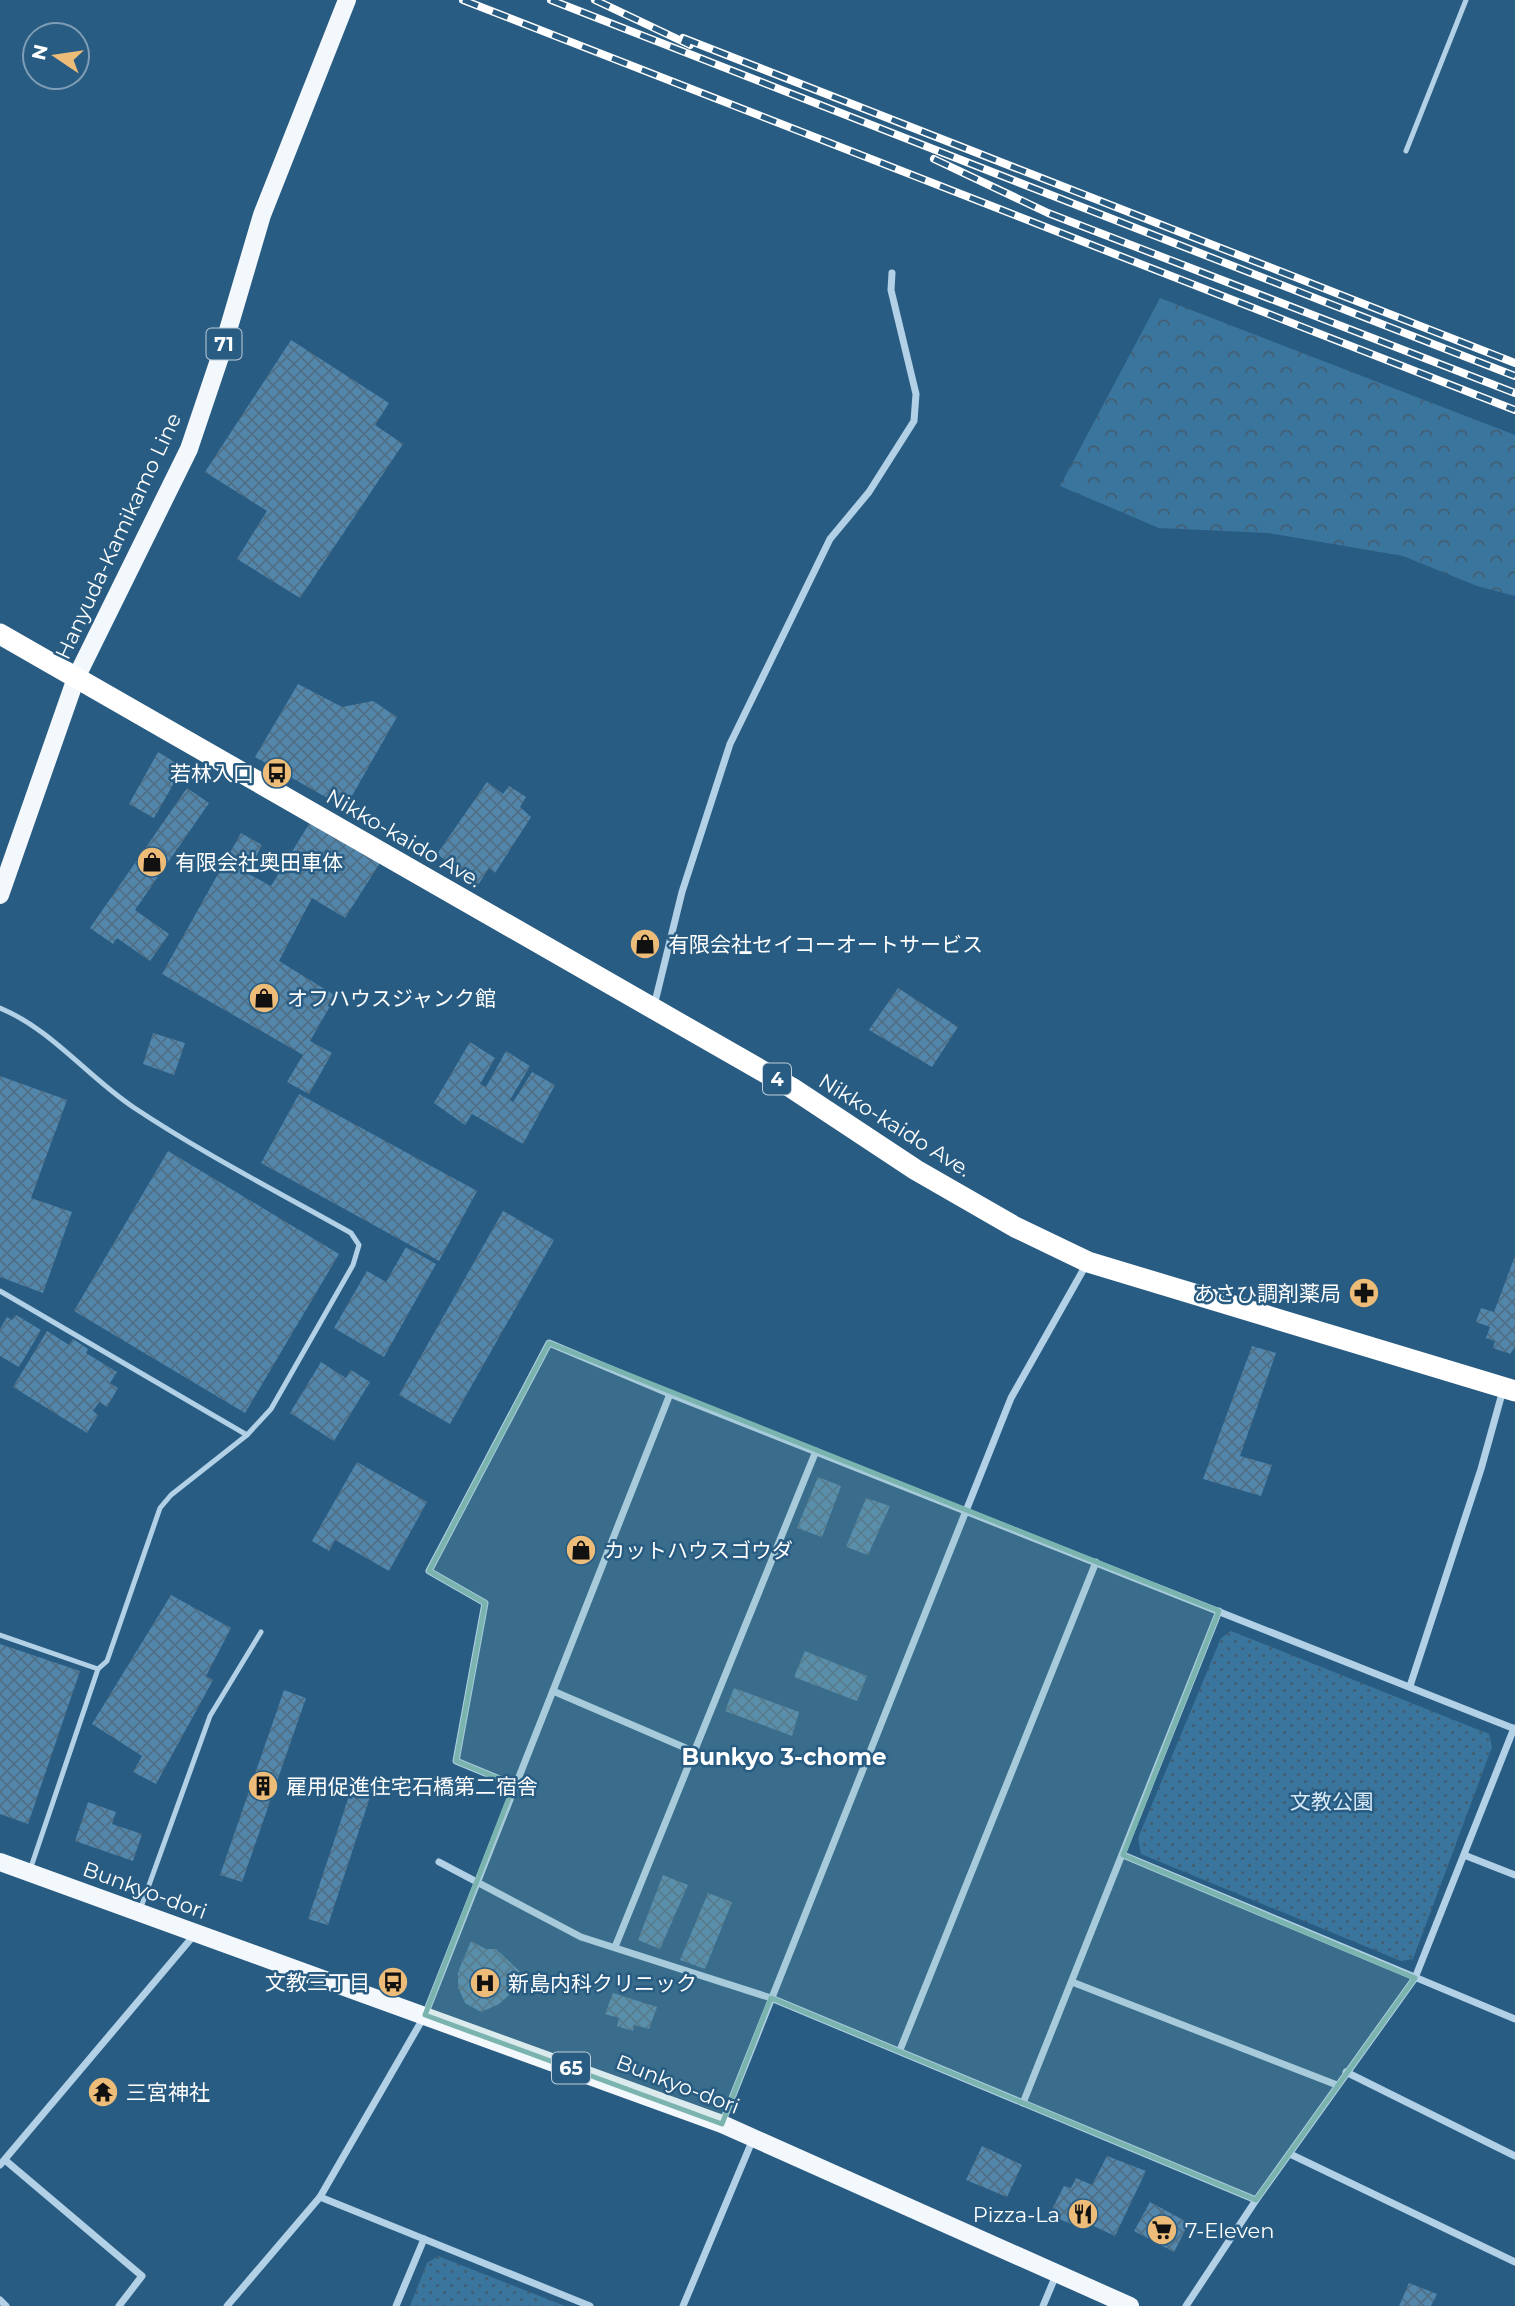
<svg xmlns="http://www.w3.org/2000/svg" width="1515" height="2306" font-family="Montserrat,'Noto Sans JP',sans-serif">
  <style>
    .forest { fill: url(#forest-crowns) }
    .park { fill: url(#park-dots) }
    .building { fill: url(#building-cross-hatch) }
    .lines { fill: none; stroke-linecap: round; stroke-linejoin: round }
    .lane { stroke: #b2d1e6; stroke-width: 5 }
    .street { stroke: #b2d1e6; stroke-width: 7 }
    .primary { stroke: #f3f8fd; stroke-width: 18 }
    .highway { stroke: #fff; stroke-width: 21 }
    .rail-casing { stroke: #fff; stroke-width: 8 }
    .rail { stroke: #295c82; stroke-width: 5; stroke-dasharray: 16; stroke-linecap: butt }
    .marked { fill: #7bb4af; fill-opacity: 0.2; stroke: #7bb4af; stroke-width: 5; stroke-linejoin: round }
    .labels { text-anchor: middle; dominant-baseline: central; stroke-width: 5; stroke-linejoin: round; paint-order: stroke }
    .shield { fill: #295c82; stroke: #bfceda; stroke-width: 2 }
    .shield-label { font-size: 19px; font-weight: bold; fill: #fff }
    .street-label { font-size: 21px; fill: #fff; stroke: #295c82 }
    .poi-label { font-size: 21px; fill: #fff; stroke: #295c82; text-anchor: start }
    .park-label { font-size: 21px; fill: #d5e8f5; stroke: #295c82 }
    .neighbourhood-label { font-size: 23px; font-weight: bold; fill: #fff; stroke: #295c82 }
  </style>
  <defs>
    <pattern id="forest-crowns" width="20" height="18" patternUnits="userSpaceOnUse" patternTransform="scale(1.75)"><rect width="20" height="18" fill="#3a759e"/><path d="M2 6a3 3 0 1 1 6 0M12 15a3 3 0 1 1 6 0" fill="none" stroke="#445e71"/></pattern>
    <pattern id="park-dots" width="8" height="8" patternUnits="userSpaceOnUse" patternTransform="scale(1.75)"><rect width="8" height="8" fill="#3a759e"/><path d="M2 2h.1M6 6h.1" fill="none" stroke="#445e71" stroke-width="1.8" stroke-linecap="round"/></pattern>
    <pattern id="building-cross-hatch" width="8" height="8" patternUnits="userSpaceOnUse" patternTransform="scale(1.75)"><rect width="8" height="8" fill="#5286ab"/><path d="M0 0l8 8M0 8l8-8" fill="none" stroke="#506f85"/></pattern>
  </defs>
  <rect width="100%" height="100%" fill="#295c82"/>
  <!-- forest -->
  <path class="forest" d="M1160,298L1515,435V596L1477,586L1403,556L1269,533L1159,528L1060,486Z"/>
  <!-- park -->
  <g class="park">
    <path d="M1231,1631L1489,1734L1492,1747L1413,1959L1401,1961L1141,1854L1138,1838L1221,1638Z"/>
    <path d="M438,2256L565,2306H410L427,2263Z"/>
  </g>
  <!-- building -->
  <g class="building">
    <path d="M291,340L389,403L375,425L403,444L300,598L237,559L267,511L205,472Z"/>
    <path d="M298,684L342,707L373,701L397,717L345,808L255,757Z"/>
    <path d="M158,752L183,767L154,818L129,804Z"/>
    <path d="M487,782L503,794L509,786L526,797L520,807L531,817L495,873L489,868L478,885L437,854Z"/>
    <path d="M187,788L209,803L135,910L169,934L150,961L117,938L113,944L90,928Z"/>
    <path d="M312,819L385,855L345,918L312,898L279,961L336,996L310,1041L332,1053L309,1094L287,1082L303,1055L162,974L241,833L262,845L247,873L271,886Z"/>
    <path d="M898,988L958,1027L932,1067L869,1030Z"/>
    <path d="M153,1033L185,1043L174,1075L143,1064Z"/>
    <path d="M470,1042L495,1058L480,1084L486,1087L506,1051L530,1066L510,1100L513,1102L532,1072L555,1085L523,1144L472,1114L465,1125L434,1103Z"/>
    <path d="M0,1076L67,1100L31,1198L72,1212L43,1293L0,1277Z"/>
    <path d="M299,1094L477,1191L439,1261L261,1163Z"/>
    <path d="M168,1151L339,1254L245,1413L74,1311Z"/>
    <path d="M503,1211L554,1240L450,1424L399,1395Z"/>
    <path d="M406,1247L436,1264L384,1357L334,1328L367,1271L386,1282Z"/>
    <path d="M1515,1256V1347L1510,1354L1493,1348L1495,1341L1486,1338L1490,1327L1476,1322L1481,1308L1494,1312Z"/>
    <path d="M16,1315L41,1330L19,1367L0,1356V1329L7,1317L12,1320Z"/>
    <path d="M47,1331L69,1345L73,1339L88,1349L86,1353L117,1372L110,1383L118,1388L107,1407L99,1402L93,1411L98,1415L87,1433L13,1387Z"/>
    <path d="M1252,1346L1276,1353L1240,1456L1272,1465L1261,1496L1203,1479Z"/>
    <path d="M321,1362L346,1378L351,1370L370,1382L334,1441L290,1413Z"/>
    <path d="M357,1462L427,1502L389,1571L335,1540L329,1551L312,1541Z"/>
    <path d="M818,1477L841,1486L822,1537L797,1528Z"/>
    <path d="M866,1498L890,1506L868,1555L846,1547Z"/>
    <path d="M171,1595L231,1628L206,1676L213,1680L156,1784L133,1772L142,1756L92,1724Z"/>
    <path d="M0,1644L80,1671L28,1824L0,1814Z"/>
    <path d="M805,1651L867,1676L857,1701L794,1677Z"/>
    <path d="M734,1688L799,1712L792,1736L725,1711Z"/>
    <path d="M284,1690L306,1698L242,1882L220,1875Z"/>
    <path d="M355,1778L374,1785L328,1925L308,1919Z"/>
    <path d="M88,1802L116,1812L112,1824L142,1834L133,1861L75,1841Z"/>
    <path d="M663,1875L688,1885L660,1949L638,1940Z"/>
    <path d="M708,1893L732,1902L705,1969L680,1960Z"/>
    <path d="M471,1941L486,1949H496L530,1981L513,1977L509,1995L499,2004L481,2012L465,2003L458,1987V1972Z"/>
    <path d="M613,1993L657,2007L649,2029L634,2025L633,2031L617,2026L619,2018L605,2014Z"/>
    <path d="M982,2146L1022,2165L1007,2197L966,2180Z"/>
    <path d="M1107,2156L1146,2171L1115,2236L1085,2222L1081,2228L1049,2215L1064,2186L1071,2188L1076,2178L1092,2185Z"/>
    <path d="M1150,2202L1189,2223L1174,2252L1134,2231Z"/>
    <path d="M1409,2283L1437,2294L1431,2306H1399Z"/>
  </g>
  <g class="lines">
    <!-- lane -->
    <g class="lane">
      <path d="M1406,151L1466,0"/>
      <path d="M0,1008C51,1029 88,1077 133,1107C202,1153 278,1192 351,1233L359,1245L353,1265L271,1409L247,1435L171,1495L160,1508L107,1661L98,1669L30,1870"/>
      <path d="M0,1291L247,1435"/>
      <path d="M0,1635L98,1669"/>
      <path d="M140,1910L210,1716L261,1632"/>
    </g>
    <!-- street -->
    <g class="street">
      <path d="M654,1006L682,892L730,744L830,539L869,492L914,421L916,394L891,290L892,273"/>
      <path d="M1410,1686L1481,1469L1503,1390"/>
      <path d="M553,1691L695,1752"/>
      <path d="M514,1785L456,1761L485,1603L429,1571L549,1343L670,1394L1515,1729"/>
      <path d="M1123,1855L1515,2019"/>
      <path d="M1464,1855L1515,1875"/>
      <path d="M439,1862L581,1937L771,1998L1256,2200"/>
      <path d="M615,1947L816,1451"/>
      <path d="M1072,1982L1337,2085"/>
      <path d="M900,2050L1096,1562"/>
      <path d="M1346,2072L1515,2156"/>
      <path d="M1023,2103L1219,1611"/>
      <path d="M722,2123L1011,1398L1086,1265"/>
      <path d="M1290,2154L1515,2262"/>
      <path d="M5,2160L142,2276L119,2306"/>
      <path d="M0,2165L195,1934"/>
      <path d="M320,2197L590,2306"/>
      <path d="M0,2300L6,2306"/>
      <path d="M227,2306L320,2197L425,2015L670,1394"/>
      <path d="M396,2306L424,2239"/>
      <path d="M683,2306L753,2139"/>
      <path d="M1043,2306L1056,2275"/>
      <path d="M1186,2306L1256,2200L1415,1978L1514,1728"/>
    </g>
    <!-- primary -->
    <g class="primary">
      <path d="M0,895L76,678L189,449L221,354L262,215L347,0"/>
      <path d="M0,1862L722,2124L1130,2306"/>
    </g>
    <!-- highway -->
    <path class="highway" d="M0,634L792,1088L916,1170L1015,1227L1088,1262L1515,1391"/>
    <!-- rail casing -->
    <g class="rail-casing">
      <g id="rail">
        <path d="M463,0L1515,410"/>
        <path d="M551,0L1515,376"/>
        <path d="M595,0L690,45"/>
        <path d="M683,38L1515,363"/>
        <path d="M934,159L1048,213L1515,393"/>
      </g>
    </g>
    <!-- rail -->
    <use href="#rail" class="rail"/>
  </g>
  <!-- marked area -->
  <path class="marked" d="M549,1343L1219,1611L1123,1855L1415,1978L1256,2200L771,1998L722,2124L425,2015L514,1785L456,1761L485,1603L429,1571Z"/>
  <!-- icons -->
  <defs>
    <g id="bus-disc" transform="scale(1.575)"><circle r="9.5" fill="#edbc79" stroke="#295c82"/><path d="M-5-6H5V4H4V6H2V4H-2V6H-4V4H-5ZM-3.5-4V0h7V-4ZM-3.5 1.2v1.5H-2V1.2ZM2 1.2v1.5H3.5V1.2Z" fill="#111"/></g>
    <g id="shop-disc" transform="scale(1.575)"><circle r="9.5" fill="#edbc79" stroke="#295c82"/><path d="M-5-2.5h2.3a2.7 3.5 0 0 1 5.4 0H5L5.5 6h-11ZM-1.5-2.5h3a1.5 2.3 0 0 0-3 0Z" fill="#111"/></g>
    <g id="pharmacy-disc" transform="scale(1.575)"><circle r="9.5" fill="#edbc79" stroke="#295c82"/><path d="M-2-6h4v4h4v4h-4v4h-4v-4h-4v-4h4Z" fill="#111"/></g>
    <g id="building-disc" transform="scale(1.575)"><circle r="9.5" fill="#edbc79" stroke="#295c82"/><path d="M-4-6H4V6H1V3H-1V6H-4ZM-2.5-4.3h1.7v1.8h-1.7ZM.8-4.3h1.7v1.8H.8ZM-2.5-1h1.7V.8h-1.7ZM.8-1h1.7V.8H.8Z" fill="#111"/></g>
    <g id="hospital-disc" transform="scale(1.575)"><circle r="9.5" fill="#edbc79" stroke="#295c82"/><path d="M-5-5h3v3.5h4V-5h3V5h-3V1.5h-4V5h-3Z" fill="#111"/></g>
    <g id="temple-disc" transform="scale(1.575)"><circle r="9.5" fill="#edbc79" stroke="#295c82"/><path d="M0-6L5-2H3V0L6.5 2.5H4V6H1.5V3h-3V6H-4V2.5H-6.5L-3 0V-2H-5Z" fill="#111"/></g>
    <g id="restaurant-disc" transform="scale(1.575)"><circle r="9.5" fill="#edbc79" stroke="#295c82"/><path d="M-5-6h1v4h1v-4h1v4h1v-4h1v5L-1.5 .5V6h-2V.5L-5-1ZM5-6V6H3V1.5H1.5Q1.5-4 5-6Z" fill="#111"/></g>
    <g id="supermarket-disc" transform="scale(1.575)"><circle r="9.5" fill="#edbc79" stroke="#295c82"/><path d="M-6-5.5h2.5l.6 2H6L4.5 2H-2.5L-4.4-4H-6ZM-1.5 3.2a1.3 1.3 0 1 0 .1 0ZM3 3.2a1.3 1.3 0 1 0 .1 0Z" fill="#111"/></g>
  </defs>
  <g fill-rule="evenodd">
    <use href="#bus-disc" x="277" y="773"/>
    <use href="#shop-disc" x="152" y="862"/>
    <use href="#shop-disc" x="645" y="944"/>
    <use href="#shop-disc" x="264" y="998"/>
    <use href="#pharmacy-disc" x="1364" y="1293"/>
    <use href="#shop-disc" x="581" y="1550"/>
    <use href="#building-disc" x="263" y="1786"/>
    <use href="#bus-disc" x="393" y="1982"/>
    <use href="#hospital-disc" x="485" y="1983"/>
    <use href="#temple-disc" x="103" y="2092"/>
    <use href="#restaurant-disc" x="1083" y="2214"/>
    <use href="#supermarket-disc" x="1162" y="2230"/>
  </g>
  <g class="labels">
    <!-- shield labels -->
    <g class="shield">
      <rect x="206.5" y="328.5" width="35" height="31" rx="5"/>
      <rect x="763" y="1063.5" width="28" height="31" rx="5"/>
      <rect x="552" y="2052.5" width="38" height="31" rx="5"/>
    </g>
    <g class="shield-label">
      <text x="224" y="344">71</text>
      <text x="777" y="1079">4</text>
      <text x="571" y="2068">65</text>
    </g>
    <!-- street labels -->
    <g class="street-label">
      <text transform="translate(118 536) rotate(-65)">Hanyuda-Kamikamo Line</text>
      <text transform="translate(404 838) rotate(30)">Nikko-kaido Ave.</text>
      <text transform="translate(895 1125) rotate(32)">Nikko-kaido Ave.</text>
      <text transform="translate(145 1890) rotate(20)">Bunkyo-dori</text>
      <text transform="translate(678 2084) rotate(21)">Bunkyo-dori</text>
    </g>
    <!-- poi labels -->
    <g class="poi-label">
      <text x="254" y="773" text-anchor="end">若林入口</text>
      <text x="175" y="862">有限会社奥田車体</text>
      <text x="668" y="944">有限会社セイコーオートサービス</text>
      <text x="287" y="998">オフハウスジャンク館</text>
      <text x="1341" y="1293" text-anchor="end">あさひ調剤薬局</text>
      <text x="604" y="1550">カットハウスゴウダ</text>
      <text x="286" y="1786">雇用促進住宅石橋第二宿舎</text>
      <text x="370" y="1982" text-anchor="end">文教三丁目</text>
      <text x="508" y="1983">新島内科クリニック</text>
      <text x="126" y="2092">三宮神社</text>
      <text x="1060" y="2214" text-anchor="end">Pizza-La</text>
      <text x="1185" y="2230">7-Eleven</text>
    </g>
    <!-- park labels -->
    <g class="park-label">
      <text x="1332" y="1801">文教公園</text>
    </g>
    <!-- neighbourhood labels -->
    <g class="neighbourhood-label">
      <text x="784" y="1757">Bunkyo 3-chome</text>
    </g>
  </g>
  <!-- north arrow -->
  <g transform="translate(56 56) rotate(283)"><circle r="33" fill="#295c82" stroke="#7f9db4" stroke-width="2"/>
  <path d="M0-5L12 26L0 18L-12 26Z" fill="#edbc79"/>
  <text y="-10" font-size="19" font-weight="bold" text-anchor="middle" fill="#ffffff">N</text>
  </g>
</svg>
